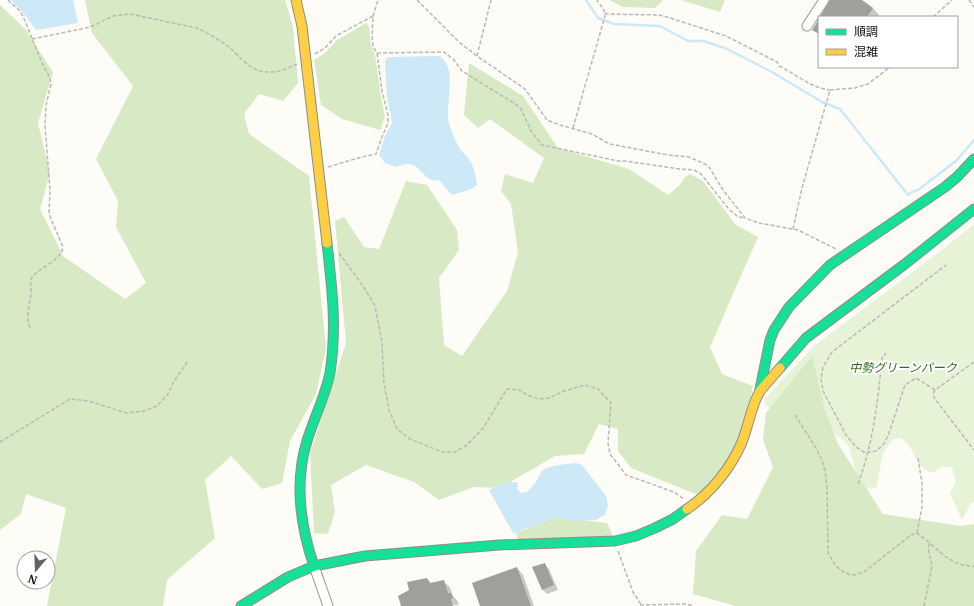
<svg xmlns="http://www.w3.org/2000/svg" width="974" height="606" font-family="Merriweather,'Noto Sans JP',serif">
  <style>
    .green { fill: #e7f3d7 }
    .forest { fill: #d8eac5 }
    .water { fill: #cde8f7 }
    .shadow { fill: #0003 }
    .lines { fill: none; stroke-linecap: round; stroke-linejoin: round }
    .stream { stroke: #cde8f7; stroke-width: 2.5 }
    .building { fill: #a19f9c }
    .street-casing { stroke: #979795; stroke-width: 11 }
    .fast-casing { stroke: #8e8d8b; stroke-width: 11 }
    .slow-casing { stroke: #8e8d8b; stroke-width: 11 }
    .path { stroke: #b9b9b8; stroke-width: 1.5; stroke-dasharray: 4 2; stroke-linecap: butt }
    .street { stroke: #fffffe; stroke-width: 9 }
    .fast { stroke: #16e098; stroke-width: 9 }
    .slow { stroke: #ffcf43; stroke-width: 9 }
    .labels { text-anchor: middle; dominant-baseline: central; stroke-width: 4; stroke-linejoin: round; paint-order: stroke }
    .park-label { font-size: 12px; font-style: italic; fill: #2f6b1f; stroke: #fff }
  </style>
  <rect width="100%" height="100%" fill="#fdfcf7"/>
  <!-- green -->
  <path class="green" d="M974,224V502L971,503L962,520L950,493L956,482L952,467H942L932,473C917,467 916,456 908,444C906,442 903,440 901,438L893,439C890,443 886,448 884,452C879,464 880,476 876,488L870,489L864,487L857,477L849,446L840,437L804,418L770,409L765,404L764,400L814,346L943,249Z"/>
  <!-- forest -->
  <g class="forest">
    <path d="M85,0H285L293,27L298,83L283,101L259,94L244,114L249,134L309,176L326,348L316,394L290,441L282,483L262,489L231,456L205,480L215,538L167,580L163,606H47L66,508L26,494L21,514L0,530V5L26,30L53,72L38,123L50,173L40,209L63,256L125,299L146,283L116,227L118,201L96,159L133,86L92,33Z"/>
    <path d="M609,0H663L655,8L623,7Z"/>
    <path d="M681,0H725L720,12Z"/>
    <path d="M366,23L369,27L371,45L375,54L380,91L385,117L380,130L342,119L321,105L314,60L325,53L337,40Z"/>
    <path d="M469,63L523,96L558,148L629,169L668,195L680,185L684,178L690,174L703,181L736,225L758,237L710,347L722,374L753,386L744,434L726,464L698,495L631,468L618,451V429L599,424L584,454L555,456L500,488L474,487L439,500L414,482L366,465L331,485L335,512L328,534L314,533L310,453L346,343L335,221L344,217L364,247L379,249L406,181L427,185L457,230L459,250L439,278L444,345L462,356L507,291L518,252L511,204L501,191L505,174L533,183L544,158L490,119L478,128L464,115Z"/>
    <path d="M812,356L825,410L838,444L883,514L961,526L974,524V606H736L693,594L696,551L722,515L747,519L773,467L763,440L766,413Z"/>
    <path d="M555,517L607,523L613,536L518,540L516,533Z"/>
  </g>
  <!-- water -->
  <g class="water">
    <path d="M11,0H73L78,23L36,30L24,14Z"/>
    <path d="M439,56C457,65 447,100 448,117C449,128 455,140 460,149C464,154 469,158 472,164C475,171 476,178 477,185L471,189L452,195L439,180C425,184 421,164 408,164C404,164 399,166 395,167L385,163L379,155L385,136L392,123L391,116L387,98L385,61L388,57Z"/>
    <path d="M576,463L582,465L606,496L608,506L605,515L596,520L575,521L560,517L551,518L532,528H526L517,533H513L489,490L506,482H517L518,485L517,489L521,493L527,492L536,482L541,472L546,468L558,465Z"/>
  </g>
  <!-- shadow -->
  <g class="shadow">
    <path d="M830,0H860L873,8L879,15L878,17H821Z"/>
    <path d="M544,564L549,569L558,590L547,594L542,589Z"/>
    <path d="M517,568L523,575L534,606H481Z"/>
    <path d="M427,579L432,584L443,581L450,587L453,596L457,600L459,605L402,606Z"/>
  </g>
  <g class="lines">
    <!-- stream -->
    <path class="stream" d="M586,0L598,18L614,24L660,26L688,41H703L725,48L772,72L822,102L840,109L908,195L914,191L918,190L956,161L974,140"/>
  </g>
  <!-- building -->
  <g class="building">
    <path d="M830,0H862L873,8L867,17H820Z"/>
    <path d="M819,19V34L812,30Z"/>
    <path d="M545,563L554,585L542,590L532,567Z"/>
    <path d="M517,567L531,606H480L472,583Z"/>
    <path d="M427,578L430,583L444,580L448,593H451L453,598L451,599L453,606H401L398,596L409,590L407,582Z"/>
  </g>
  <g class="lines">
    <!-- street casing -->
    <g class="street-casing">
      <g id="street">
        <path d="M807,26L824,0"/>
        <path d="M314,566L328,606"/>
      </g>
    </g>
    <!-- fast casing -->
    <g class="fast-casing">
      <g id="fast">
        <path d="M780,368L806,338L905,264L974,209"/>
        <path d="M760,389L770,340L774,330L789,307L830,265L945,187L957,177L974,159"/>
        <path d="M314,566C300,525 294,483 307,441C314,418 325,397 330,373C337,327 332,288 327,243"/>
        <path d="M241,606L288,577L314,566L365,556L499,545L615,541L636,536L655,528L673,519L687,509"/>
      </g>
    </g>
    <!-- slow casing -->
    <g class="slow-casing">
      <g id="slow">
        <path d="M296,0L302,26L327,243"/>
        <path d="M687,509C711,493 731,468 742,442C748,427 750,412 757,397L760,391L780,368"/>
      </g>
    </g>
    <!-- path -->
    <g class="path">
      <path d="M8,0L19,10L23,16L42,63L50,78L51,84L46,105L45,125L50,191L49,214L63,247C61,261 40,267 32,277C30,282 31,287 31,293C30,305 25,316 30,328"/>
      <path d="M417,0L459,42L477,56L525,89L547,120L560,125L592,134L604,141L610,144L668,155L689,157L705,164L709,167L723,190L745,218L759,223L798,230L836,249"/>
      <path d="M969,0L974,7"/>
      <path d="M605,13L607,14L659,15L667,17L726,36L777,62L779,66C796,74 811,88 830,90"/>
      <path d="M933,17L952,0"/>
      <path d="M32,39L86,28L95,25L113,16L130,14L197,28C208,33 219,40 229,47C238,55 249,69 261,71C274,74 285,70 297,64"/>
      <path d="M377,53L444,52L453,59L462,71L517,105L521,109L531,131L542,145L618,161H625L680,169L694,170L701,174L728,208L737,216L743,218"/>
      <path d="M315,54L325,48L336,36L373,16"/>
      <path d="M477,56L491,0"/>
      <path d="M573,128L605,16L604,10L597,0"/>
      <path d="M328,167L358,158L376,154L382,137L388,123V115L382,91L377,53L373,46L372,35L373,16L378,0"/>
      <path d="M793,229L802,188L830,90L855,88L868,84L890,67"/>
      <path d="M339,253L363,286L375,306L382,342L384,384L389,410L397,429L410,439L442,452H455L467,445L483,428L507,389L520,390L527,395L539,399L549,398L564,391L585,385L598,389L611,403L608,443L610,454L626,475L674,492L684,499"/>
      <path d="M974,362L935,390L933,394L935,399L974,450"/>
      <path d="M935,390L916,378L905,385L888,436L883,445L876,451L870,452H864L856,447L846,435L823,391L821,379L823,367L832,352L946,265"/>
      <path d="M795,415L816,448L822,460L825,471L827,487L828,553L836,566L845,573L854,575L864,572L911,535L917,533L930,543"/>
      <path d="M0,442L70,399L89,401L126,413L144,411L157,406L168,394L173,383L188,361"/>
      <path d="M858,484C873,444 878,400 882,358L886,353"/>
      <path d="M917,533L922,507V483L918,458"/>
      <path d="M618,551L633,592L642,606"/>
      <path d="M640,605L686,604L694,606"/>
      <path d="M924,606L932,566L928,548L930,543C945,556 953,566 974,566"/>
    </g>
    <!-- street -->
    <use href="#street" class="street"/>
    <!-- fast -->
    <use href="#fast" class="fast"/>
    <!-- slow -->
    <use href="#slow" class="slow"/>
  </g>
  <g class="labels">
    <!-- park labels -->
    <g class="park-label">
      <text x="903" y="367">中勢グリーンパーク</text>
    </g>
  </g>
  <!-- legend -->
  <rect x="818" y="16" width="140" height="52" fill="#ffffff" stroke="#a0a0a0"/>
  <rect x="826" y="29" width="20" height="6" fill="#16e098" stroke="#a0a0a0"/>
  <text x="854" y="36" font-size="12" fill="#111111">順調</text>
  <rect x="826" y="49" width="20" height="6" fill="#ffcf43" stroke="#a0a0a0"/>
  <text x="854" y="56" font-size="12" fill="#111111">混雑</text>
  <!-- north arrow -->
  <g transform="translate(36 570) rotate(199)"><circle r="19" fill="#ffffff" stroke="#a0a0a0"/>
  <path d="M0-3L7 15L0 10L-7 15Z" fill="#646362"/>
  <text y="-6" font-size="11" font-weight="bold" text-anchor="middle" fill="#111111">N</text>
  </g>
</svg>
